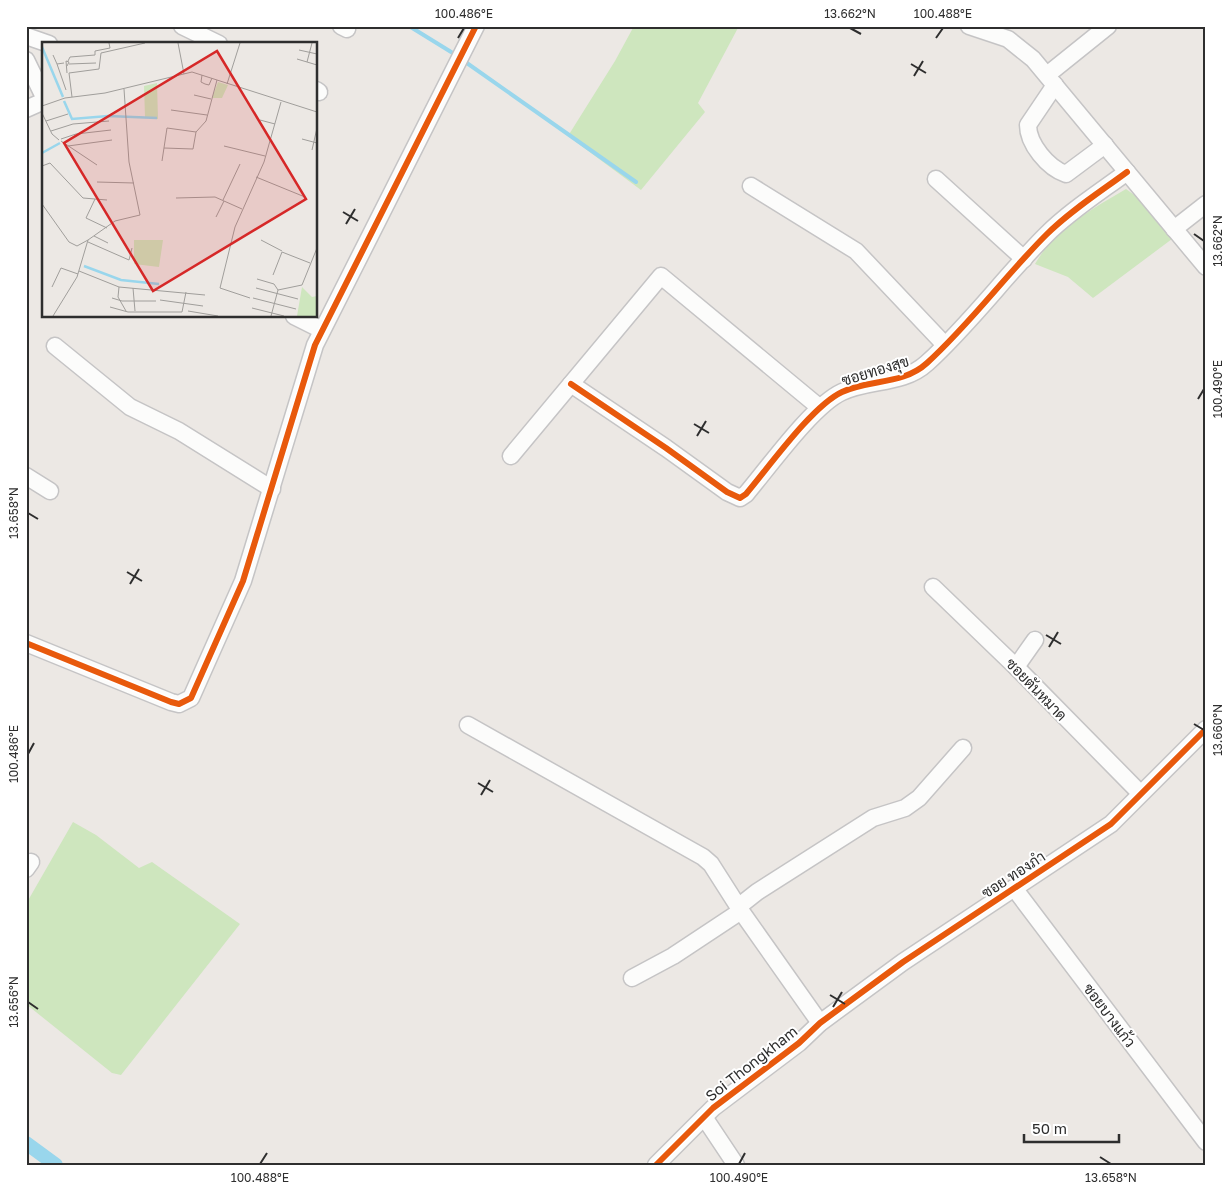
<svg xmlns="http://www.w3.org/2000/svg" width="1232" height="1191" font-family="'Golos Text',Sarabun,sans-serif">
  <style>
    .green { fill: #cee6be }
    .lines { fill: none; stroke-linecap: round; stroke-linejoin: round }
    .stream { stroke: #99d6ec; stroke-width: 4 }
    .canal { stroke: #99d6ec; stroke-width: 14 }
    .minor-casing { stroke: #c5c4c5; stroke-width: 19 }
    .minor { stroke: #fcfcfb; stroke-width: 16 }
    .cycleway-casing { stroke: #fff; stroke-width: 9 }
    .cycleway { stroke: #e8590c; stroke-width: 6 }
    .ticks { fill: none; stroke: #2e2e2e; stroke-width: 2 }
    .labels { text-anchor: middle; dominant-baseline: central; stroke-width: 4; stroke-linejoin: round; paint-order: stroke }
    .street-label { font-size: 15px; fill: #2e2e2e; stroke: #fff }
    .inset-river { fill: none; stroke: #99d6ec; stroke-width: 2.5 }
    .inset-road { fill: none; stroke: #a09e9b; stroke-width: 1 }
    .view { fill: #d62828; fill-opacity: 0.15; stroke: #d62828; stroke-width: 2.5 }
    .inset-edge { fill: none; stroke: #2e2e2e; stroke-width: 2.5 }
    .neatline { fill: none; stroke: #2e2e2e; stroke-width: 2 }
    .ticks-label { font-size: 12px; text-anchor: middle; fill: #2e2e2e }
  </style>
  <rect width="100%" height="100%" fill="#ece8e4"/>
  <!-- green -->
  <g class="green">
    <path d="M634,26H739L698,103L705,112L641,190L568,136L615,61Z"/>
    <path d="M1126,189L1137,197L1172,239L1093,298L1068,277L1035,264C1054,230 1092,209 1126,189Z"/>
    <path d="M73,822L96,835L139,868L152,862L240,924L121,1075L112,1073L26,1004V904Z"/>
  </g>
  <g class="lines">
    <!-- stream -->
    <g class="stream">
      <path d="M409,26L456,55"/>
      <path d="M464,61L636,182"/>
    </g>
    <!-- canal -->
    <path class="canal" d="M26,1143L56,1165"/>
    <!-- minor casing -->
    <g class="minor-casing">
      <g id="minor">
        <path d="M182,26L219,44"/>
        <path d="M341,26L347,29"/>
        <path d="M969,26L1008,39L1033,59L1206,267"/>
        <path d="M26,36L49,44"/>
        <path d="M26,60L44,97"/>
        <path d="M1047,75L1108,26"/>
        <path d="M1055,85L1028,125C1028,144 1048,168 1066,174L1105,145"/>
        <path d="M316,90L319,92"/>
        <path d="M26,109L44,101"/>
        <path d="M936,179L1024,259"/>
        <path d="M751,186L856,251L945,345"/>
        <path d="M1174,229L1206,204"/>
        <path d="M294,316L322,330"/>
        <path d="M55,346L130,407L179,431L272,489"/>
        <path d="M571,384L666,448L727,492L740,498L746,494C769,467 812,406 842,392C870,379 903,385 927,363C970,324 1005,276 1046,235C1070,211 1100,192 1127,172"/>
        <path d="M511,456L661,276L819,407"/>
        <path d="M26,476L50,491"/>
        <path d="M933,587L1016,667L1140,793"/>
        <path d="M26,643L171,702L179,704L191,698L243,581L315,345L476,26"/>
        <path d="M1016,667L1035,640"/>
        <path d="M468,725L703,857L711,864L741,911L820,1023"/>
        <path d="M26,869L31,862"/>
        <path d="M1014,888L1206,1142"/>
        <path d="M738,907L757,892L873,818L905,808L919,798L963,748"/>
        <path d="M632,978L673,956L741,911"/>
        <path d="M704,1117L736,1165"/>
        <path d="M656,1165L713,1108L799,1043L820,1023L903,962L1111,824L1206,729"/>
      </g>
    </g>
    <!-- minor -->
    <use href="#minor" class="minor"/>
    <!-- cycleway casing -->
    <g class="cycleway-casing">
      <g id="cycleway">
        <path d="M571,384L666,448L727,492L740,498L746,494C769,467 812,406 842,392C870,379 903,385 927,363C970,324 1005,276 1046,235C1070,211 1100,192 1127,172"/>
        <path d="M26,643L171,702L179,704L191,698L243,581L315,345L476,26"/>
        <path d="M656,1165L713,1108L799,1043L820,1023L903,962L1111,824L1206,729"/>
      </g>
    </g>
    <!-- cycleway -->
    <use href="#cycleway" class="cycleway"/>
  </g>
  <!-- ticks -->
  <path class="ticks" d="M850,28L861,34M458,38L464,28M936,38L943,28M911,64L926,73M914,76L923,61M343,212L358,221M346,224L355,209M1194,234L1204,241M1198,399L1204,389M694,424L709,433M697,436L706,421M28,513L38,519M127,572L142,581M130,584L139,569M1046,635L1061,644M1049,647L1058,632M1194,724L1204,730M28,754L34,743M478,783L493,792M481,795L490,780M830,995L845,1004M28,1002L38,1009M833,1007L842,992M1100,1157L1111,1164M260,1164L267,1153M739,1164L745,1153"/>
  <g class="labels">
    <!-- street labels -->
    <g class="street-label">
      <text transform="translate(875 370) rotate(-17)">ซอยทองสุข</text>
      <text transform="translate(1037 689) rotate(46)">ซอยตันหมาด</text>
      <text transform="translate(1013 874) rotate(-33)">ซอย ทองภํา</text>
      <text transform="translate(1110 1015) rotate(53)">ซอยบางแก้ว</text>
      <text transform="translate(751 1063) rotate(-38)">Soi Thongkham</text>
    </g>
  </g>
  <!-- overview -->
  <g transform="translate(42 42)">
    <rect width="275" height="275" fill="#ece8e4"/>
    <path d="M176,40L186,43L180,56H170ZM115,41L116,77L103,75L102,44ZM92,198H121L117,225L92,222ZM260,245L270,255L275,254V274H255Z" fill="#cee6be"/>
    <path class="inset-river" d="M0,5L21,55M22,59L30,77L66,74L115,76M0,111L18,101M42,224L79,238L117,242"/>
    <path class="inset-road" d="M136,1L142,32M257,8L275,12M11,13L15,22L22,21M255,17L275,23M26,19L28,15L53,13V9L68,6L67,1M265,20L270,1M15,22L24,48M27,22L54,21M25,24L27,20L24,19L25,31M160,33L159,40L163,42L167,43L170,36M185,42L198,1M152,53L169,57M30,55L27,31L57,27L59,11L103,1M0,64L23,56L63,51L150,30L275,70M129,68L165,73M0,71L10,92L17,98M218,78L233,82M4,79L26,72M9,89L31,82L67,79M19,97L34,92L69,88M260,97L275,101M19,99L55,123M26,104L70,98M182,104L223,114M122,106L151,107L154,90L164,79L175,38M270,108L275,86M120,119L125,86L154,90M0,124L8,121L41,156L65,158M214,135L263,155M55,140L92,141M134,156L173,155L200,167M53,157L44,176L65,186M181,158L198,122M0,162L27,200L35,204L46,198M174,175L182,159M52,194L66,201M219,198L240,209M46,200L87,218L90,206M37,229L77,245L163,253M231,233L240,210L268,221M215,237L232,242L236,248M10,245L19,226L36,232M77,245L76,255L84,269M91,246L93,269M214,246L256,257M70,256L80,259H114M208,256L178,246L193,185L222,120L239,60M211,256L254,267M118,258L161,264M68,265L86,270H140L144,250M210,266L242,274M146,269L176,274M11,274L35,235L46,198L73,179L98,173L87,120L82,47M229,274L236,248L260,243L275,206"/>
    <path class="view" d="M175,9L264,157L111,249L22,101Z"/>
    <rect width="275" height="275" class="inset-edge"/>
  </g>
  <!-- border -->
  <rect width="1232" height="1191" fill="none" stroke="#ffffff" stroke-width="55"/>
  <!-- scale -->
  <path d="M1024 1134v8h95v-8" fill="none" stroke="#2e2e2e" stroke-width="2.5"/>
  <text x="1032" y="1134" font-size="15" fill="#2e2e2e" stroke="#ffffff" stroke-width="4" paint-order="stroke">50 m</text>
  <rect x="28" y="28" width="1176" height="1136" class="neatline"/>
  <g class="ticks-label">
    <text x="464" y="18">100.486°E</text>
    <text x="850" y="18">13.662°N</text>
    <text x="943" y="18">100.488°E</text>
    <text transform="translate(1218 241) rotate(-90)" y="4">13.662°N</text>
    <text transform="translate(1218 389) rotate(-90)" y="4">100.490°E</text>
    <text transform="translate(14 513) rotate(-90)" y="4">13.658°N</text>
    <text transform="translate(1218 730) rotate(-90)" y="4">13.660°N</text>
    <text transform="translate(14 754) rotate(-90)" y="4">100.486°E</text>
    <text transform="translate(14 1002) rotate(-90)" y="4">13.656°N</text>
    <text x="260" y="1182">100.488°E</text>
    <text x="739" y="1182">100.490°E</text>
    <text x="1111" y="1182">13.658°N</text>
  </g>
</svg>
